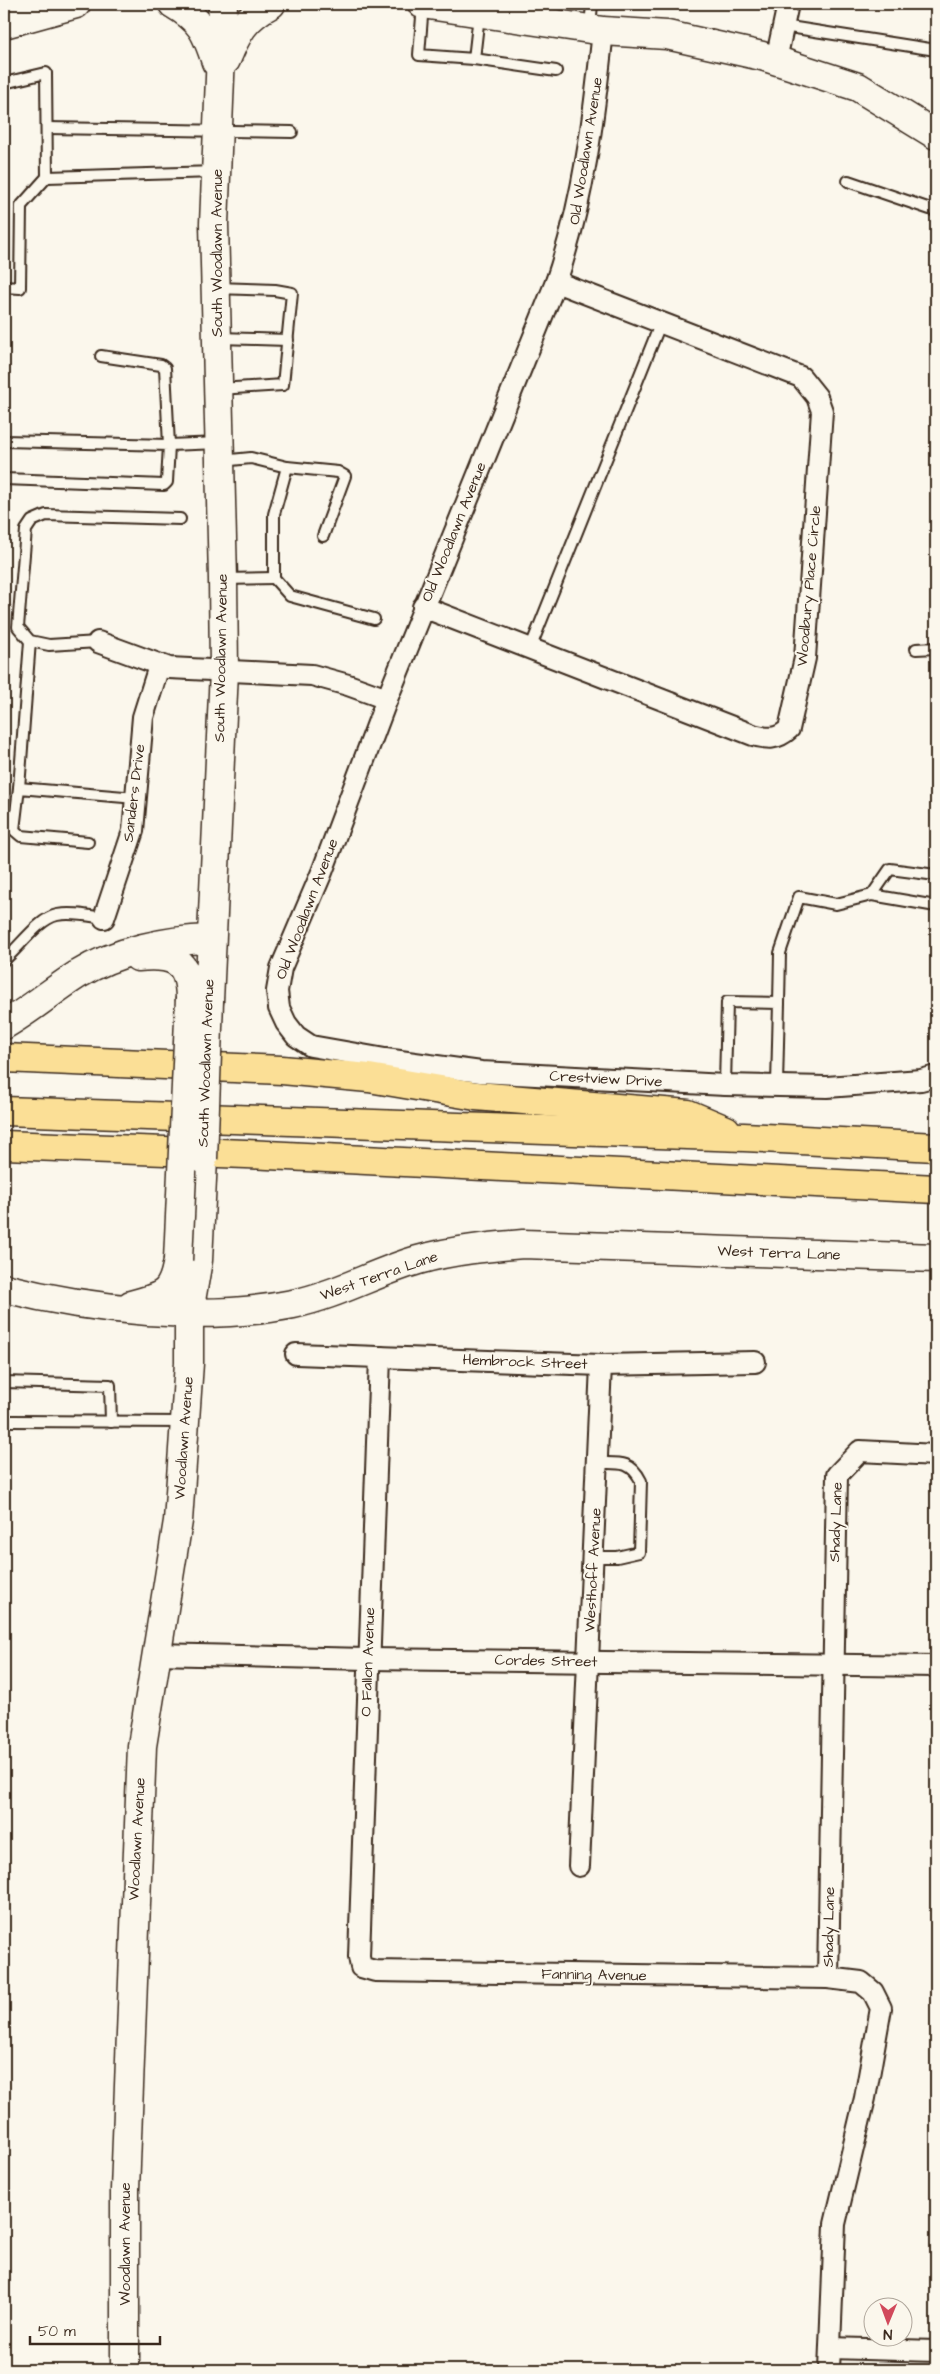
<svg xmlns="http://www.w3.org/2000/svg" width="940" height="2374" font-family="'Architects Daughter',sans-serif">
  <style>
    .lines { fill: none; stroke-linecap: round; stroke-linejoin: round }
    .lane-casing { stroke: #3b2a1e; stroke-width: 14 }
    .street-casing { stroke: #3b2a1e; stroke-width: 24 }
    .secondary-casing { stroke: #3b2a1e; stroke-width: 31 }
    .highway-casing { stroke: #3b2a1e; stroke-width: 31 }
    .lane { stroke: #fbf7ec; stroke-width: 10 }
    .street { stroke: #fbf7ec; stroke-width: 20 }
    .secondary { stroke: #fbf7ec; stroke-width: 28 }
    .highway { stroke: #fbdf96; stroke-width: 28 }
    .secondary-bridge-casing { stroke: #3b2a1e; stroke-width: 31; stroke-linecap: butt }
    .secondary-bridge { stroke: #fbf7ec; stroke-width: 28 }
    .labels { text-anchor: middle; dominant-baseline: central; stroke-width: 4; stroke-linejoin: round; paint-order: stroke }
    .street-label { font-size: 15px; fill: #3b2a1e; stroke: #fbf7ec }
  </style>
  <rect width="100%" height="100%" fill="#fbf7ec"/>
  <filter id="ink" filterUnits="userSpaceOnUse"><feTurbulence type="fractalNoise" baseFrequency=".02" numOctaves="2"/><feDisplacementMap in="SourceGraphic" scale="10" xChannelSelector="R" yChannelSelector="G"/><feConvolveMatrix kernelMatrix="1 2 1 2 8 2 1 2 1" color-interpolation-filters="sRGB"/></filter>
  <g filter="url(#ink)">
    <g class="lines">
      <!-- lane casing -->
      <g class="lane-casing">
        <g id="lane">
          <path d="M423,4L419,55L474,59L479,15"/>
          <path d="M783,26L936,50"/>
          <path d="M590,27L592,4"/>
          <path d="M474,59L556,71"/>
          <path d="M4,83L46,73L47,177L21,206L20,288L4,287"/>
          <path d="M47,128L292,132"/>
          <path d="M47,177L215,172"/>
          <path d="M848,181L933,210"/>
          <path d="M216,288L275,290L292,293L283,385L219,389"/>
          <path d="M219,338L288,340"/>
          <path d="M101,356L161,365L165,368L169,445L219,443"/>
          <path d="M4,441L169,445L167,482L164,485L4,479"/>
          <path d="M221,461L251,458L287,467L338,472L345,476L323,536"/>
          <path d="M287,467L274,514V578L290,596L374,619"/>
          <path d="M225,579L274,578"/>
          <path d="M98,642L49,645L30,641L18,627L26,530L32,521L46,515L180,519"/>
          <path d="M530,649L661,322"/>
          <path d="M916,649L936,648"/>
          <path d="M19,788L30,641"/>
          <path d="M88,842L21,836L14,830L19,788L136,798"/>
          <path d="M872,895L890,869L936,875"/>
          <path d="M4,960C19,948 38,919 57,915C72,912 90,916 104,918"/>
          <path d="M779,1003L780,953L799,897L836,904L872,895L936,906"/>
          <path d="M725,1085L727,1002L779,1003L777,1085"/>
          <path d="M4,1382L110,1385L111,1422"/>
          <path d="M12,1421L184,1422"/>
          <path d="M594,1557H617L639,1552L641,1481C631,1460 618,1463 598,1463"/>
        </g>
      </g>
      <!-- street casing -->
      <g class="street-casing">
        <g id="street">
          <path d="M603,31C594,116 584,200 556,282L387,699L322,872L281,968L277,991L279,1008L286,1023L296,1036L311,1046L385,1059L481,1072L725,1085L827,1087L921,1080L936,1076"/>
          <path d="M776,60L788,4"/>
          <path d="M423,607L753,735C768,739 777,740 789,729L805,658L822,411L817,397L801,377L556,282"/>
          <path d="M98,642L169,668L312,675L348,685L387,699"/>
          <path d="M104,918L133,831L143,717L159,666"/>
          <path d="M296,1354L601,1365L755,1362"/>
          <path d="M380,1357L359,1957L361,1967L375,1971L828,1978"/>
          <path d="M156,1654L367,1659L936,1666"/>
          <path d="M579,1866L601,1365"/>
          <path d="M830,2348L936,2351"/>
          <path d="M829,2370L835,2224L865,2098L881,2008L873,1992L861,1982L828,1978L837,1475L860,1451L936,1455"/>
        </g>
      </g>
      <!-- secondary casing -->
      <g class="secondary-casing">
        <g id="secondary">
          <path d="M173,4C202,21 206,32 216,62"/>
          <path d="M422,4L603,31L667,35L762,56L858,87L936,135"/>
          <path d="M4,24L76,4"/>
          <path d="M226,60C237,33 244,18 271,4"/>
          <path d="M138,957C174,954 189,960 190,998"/>
          <path d="M209,1001L224,671L223,579L214,224L223,4"/>
          <path d="M4,1025C30,1010 52,991 77,975C116,951 166,940 210,939"/>
          <path d="M4,1288C90,1310 205,1322 293,1304C337,1295 376,1272 418,1260C453,1250 488,1247 523,1244L936,1258"/>
          <path d="M131,1305C163,1296 172,1296 178,1260"/>
          <path d="M125,2370V2190L142,1746L178,1521L189,1363V1312L198,1260L203,1159"/>
        </g>
      </g>
      <!-- highway casing -->
      <g class="highway-casing">
        <g id="highway">
          <path d="M4,1058L282,1070L369,1078L476,1096L688,1114L726,1130"/>
          <path d="M4,1111L744,1137L936,1147"/>
          <path d="M4,1145L246,1154L936,1189"/>
        </g>
      </g>
      <!-- lane -->
      <use href="#lane" class="lane"/>
      <!-- street -->
      <use href="#street" class="street"/>
      <!-- secondary -->
      <use href="#secondary" class="secondary"/>
      <!-- highway -->
      <use href="#highway" class="highway"/>
      <!-- secondary-bridge casing -->
      <g class="secondary-bridge-casing">
        <g id="secondary-bridge">
          <path d="M203,1159L209,1001"/>
          <path d="M178,1260L190,998"/>
        </g>
      </g>
      <!-- secondary-bridge -->
      <use href="#secondary-bridge" class="secondary-bridge"/>
    </g>
  </g>
  <g class="labels">
    <!-- street labels -->
    <g class="street-label">
      <text transform="translate(586 151) rotate(-81)">Old Woodlawn Avenue</text>
      <text transform="translate(217 253) rotate(-90)">South Woodlawn Avenue</text>
      <text transform="translate(454 532) rotate(-68)">Old Woodlawn Avenue</text>
      <text transform="translate(809 586) rotate(-85)">Woodbury Place Circle</text>
      <text transform="translate(221 658) rotate(-89)">South Woodlawn Avenue</text>
      <text transform="translate(134 793) rotate(-83)">Sanders Drive</text>
      <text transform="translate(307 909) rotate(-69)">Old Woodlawn Avenue</text>
      <text transform="translate(206 1063) rotate(-88)">South Woodlawn Avenue</text>
      <text transform="translate(606 1079) rotate(3)">Crestview Drive</text>
      <text transform="translate(779 1253) rotate(2)">West Terra Lane</text>
      <text transform="translate(379 1276) rotate(-19)">West Terra Lane</text>
      <text transform="translate(525 1362) rotate(2)">Hembrock Street</text>
      <text transform="translate(184 1438) rotate(-86)">Woodlawn Avenue</text>
      <text transform="translate(836 1522) rotate(-88)">Shady Lane</text>
      <text transform="translate(593 1570) rotate(-87)">Westhoff Avenue</text>
      <text transform="translate(546 1661) rotate(1)">Cordes Street</text>
      <text transform="translate(368 1662) rotate(-88)">O Fallon Avenue</text>
      <text transform="translate(137 1839) rotate(-87)">Woodlawn Avenue</text>
      <text transform="translate(829 1927) rotate(-89)">Shady Lane</text>
      <text transform="translate(594 1975) rotate(1)">Fanning Avenue</text>
      <text transform="translate(125 2244) rotate(-90)">Woodlawn Avenue</text>
    </g>
  </g>
  <!-- margin -->
  <rect width="940" height="2374" fill="none" stroke="#fbf7ec" stroke-width="20"/>
  <rect x="10" y="10" width="920" height="2354" fill="none" stroke="#3b2a1e" stroke-width="2" filter="url(#ink)"/>
  <!-- north arrow -->
  <g transform="translate(888 2322) rotate(181)"><circle r="24" fill="#fbf7ec" stroke="#aea59a"/>
  <path d="M0-4L9 19L0 12L-9 19Z" fill="#d1495b"/>
  <text y="-8" font-size="14" font-weight="bold" text-anchor="middle" fill="#3b2a1e">N</text>
  </g>
  <!-- scale -->
  <path d="M30 2336v8h130v-8" fill="none" stroke="#3b2a1e" stroke-width="2.5"/>
  <text x="38" y="2336" font-size="15" fill="#3b2a1e" stroke="#fbf7ec" stroke-width="4" paint-order="stroke">50 m</text>
</svg>
